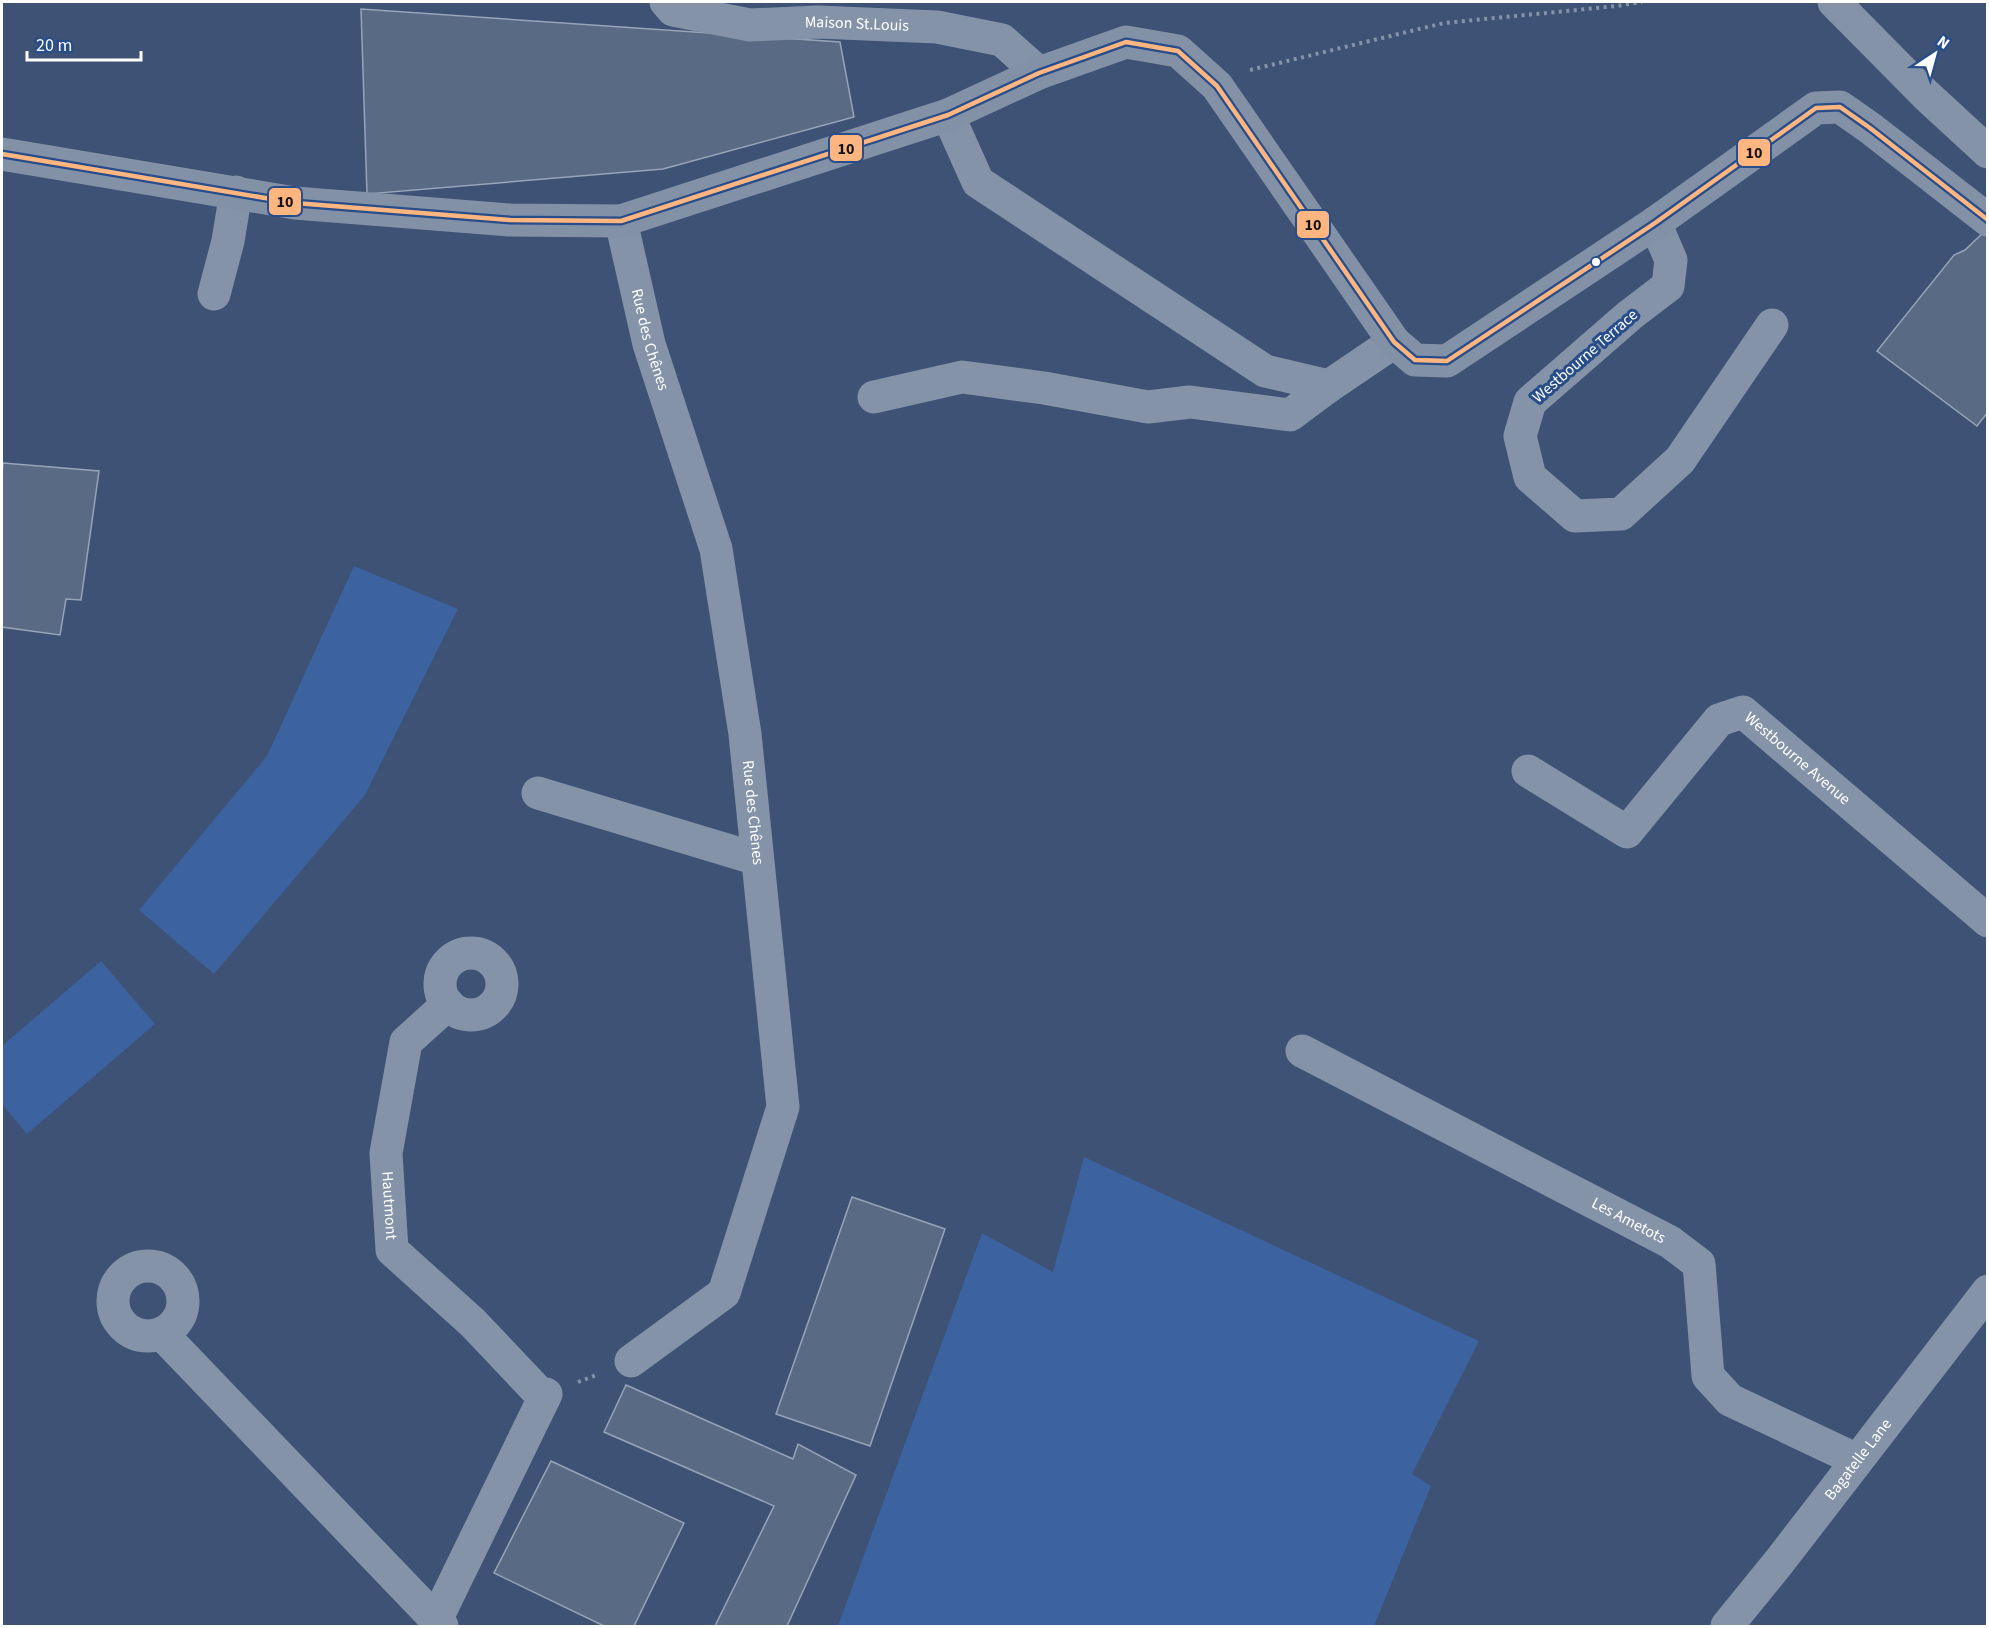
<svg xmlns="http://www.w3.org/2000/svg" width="1989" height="1628" font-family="'Source Sans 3',sans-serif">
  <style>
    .green { fill: #3c62a0 }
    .building { fill: #596a84; stroke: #98a4b7; stroke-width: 1.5 }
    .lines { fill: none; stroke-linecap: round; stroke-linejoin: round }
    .path { stroke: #8493a8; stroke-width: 4; stroke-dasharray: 3 4.5; stroke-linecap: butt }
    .minor { stroke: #8493a8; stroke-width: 33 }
    .major { stroke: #8391a7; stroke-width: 33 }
    .bus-1-casing { stroke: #274d8a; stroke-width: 9 }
    .bus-1 { stroke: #ffb580; stroke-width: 4.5 }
    .bus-dot { fill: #fff; stroke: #274d8a; stroke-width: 2 }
    .labels { text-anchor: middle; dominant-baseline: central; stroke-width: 6; stroke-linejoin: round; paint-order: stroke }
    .street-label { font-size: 16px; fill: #fff; stroke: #274d8a }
    .line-badge { stroke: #274d8a; stroke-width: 2 }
    .pale-badge-label { font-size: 16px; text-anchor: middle; font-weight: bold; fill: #111 }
  </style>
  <rect width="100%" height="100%" fill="#3d5274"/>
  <!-- green -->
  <g class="green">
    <path d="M354,566L458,609L365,795L214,974L139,910L267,756Z"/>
    <path d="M101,961L155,1024L27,1134L2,1104V1046Z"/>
    <path d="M1084,1157L1479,1341L1412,1474L1431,1486L1374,1626H838L982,1233L1053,1272Z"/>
  </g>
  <!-- building -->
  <g class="building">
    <path d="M361,9L840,42L854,117L663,169L367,194Z"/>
    <path d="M1988,228V412L1977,426L1877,351L1954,255L1965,250Z"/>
    <path d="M3,463L99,471L81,600L66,599L60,635L2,627V476Z"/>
    <path d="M852,1197L945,1229L870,1446L776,1414Z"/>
    <path d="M626,1385L793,1459L798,1444L856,1475L787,1626H715L774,1506L604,1432Z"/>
    <path d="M551,1461L684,1523L634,1626H604L494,1573Z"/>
  </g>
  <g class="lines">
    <!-- path -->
    <g class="path">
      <path d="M1250,70L1444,23L1617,6L1642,2"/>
      <path d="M578,1382L599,1374"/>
    </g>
    <!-- minor -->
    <g class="minor">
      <path id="s1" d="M666,2L673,10L750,25L818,22L937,27L1002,40L1039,73"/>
      <path d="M1834,2L1926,95L1988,152"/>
      <path d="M948,115L978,182L1265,371L1329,386L1394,342"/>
      <path id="s2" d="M621,221L649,344L716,549L745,734L783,1107L724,1293L631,1361"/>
      <path d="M1655,223L1671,260L1668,286L1630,315L1530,402L1520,436L1530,477L1575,516L1621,514L1680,460L1772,325"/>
      <path d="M214,294L228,241L236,192"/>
      <path d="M874,397L962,377L1044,388L1148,407L1190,402L1290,415L1329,386"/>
      <path id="s3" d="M1528,771L1627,832L1719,720L1743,712L1988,921"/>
      <path d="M538,793L757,859"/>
      <circle cx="471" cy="984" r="31"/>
      <path id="s4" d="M448,1004L406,1042L386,1153L392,1250L473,1323L544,1398"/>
      <path id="s5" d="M1302,1051L1670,1242L1699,1264L1708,1376L1730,1400L1857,1460"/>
      <circle cx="148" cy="1301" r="35"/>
      <path d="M162,1334L442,1626"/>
      <path d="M436,1620L546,1394"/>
      <path id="s6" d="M1727,1626L1779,1562L1988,1291"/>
    </g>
    <!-- major -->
    <path class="major" d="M2,154L295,203L510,220L621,221L948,115L1039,73L1126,42L1178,51L1217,86L1394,342L1415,360L1447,361L1655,223L1816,108L1840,107L1870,128L1988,220"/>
    <!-- bus-1 casing -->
    <g class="bus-1-casing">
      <path id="bus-1" d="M2,154L295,203L510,220L621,221L948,115L1039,73L1126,42L1178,51L1217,86L1394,342L1415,360L1447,361L1655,223L1816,108L1840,107L1870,128L1988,220"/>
    </g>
    <!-- bus-1 -->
    <use href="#bus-1" class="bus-1"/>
  </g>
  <!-- markers -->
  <circle class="bus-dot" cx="1596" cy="262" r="5"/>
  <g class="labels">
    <!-- street labels -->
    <g class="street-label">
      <text stroke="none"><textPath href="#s1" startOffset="196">Maison St.Louis</textPath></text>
      <text stroke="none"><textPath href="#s2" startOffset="122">Rue des Chênes</textPath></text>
      <text transform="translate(1585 356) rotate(-41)">Westbourne Terrace</text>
      <text stroke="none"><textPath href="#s3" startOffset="358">Westbourne Avenue</textPath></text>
      <text stroke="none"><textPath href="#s2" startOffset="608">Rue des Chênes</textPath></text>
      <text stroke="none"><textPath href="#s4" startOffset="222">Hautmont</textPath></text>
      <text stroke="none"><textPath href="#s5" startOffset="368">Les Ametots</textPath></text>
      <text stroke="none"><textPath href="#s6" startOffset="212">Bagatelle Lane</textPath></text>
    </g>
  </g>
  <g class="line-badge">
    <rect x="829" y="134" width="34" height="28" rx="6" fill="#ffb580"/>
    <rect x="1737" y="138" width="34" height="29" rx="6" fill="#ffb580"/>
    <rect x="268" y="187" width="34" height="29" rx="6" fill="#ffb580"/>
    <rect x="1296" y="210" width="34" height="29" rx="6" fill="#ffb580"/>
  </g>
  <g class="pale-badge-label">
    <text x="846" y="154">10</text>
    <text x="1754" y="158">10</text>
    <text x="285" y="207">10</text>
    <text x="1313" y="230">10</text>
  </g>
  <!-- border -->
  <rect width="1989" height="1628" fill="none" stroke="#ffffff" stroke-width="6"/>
  <!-- north arrow -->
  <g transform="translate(1935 54) rotate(36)" stroke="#274d8a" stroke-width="4.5" paint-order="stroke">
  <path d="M0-4.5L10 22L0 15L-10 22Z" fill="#ffffff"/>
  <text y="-9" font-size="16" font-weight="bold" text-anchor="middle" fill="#ffffff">N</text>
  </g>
  <!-- scale -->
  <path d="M27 51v9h114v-9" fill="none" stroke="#ffffff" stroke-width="3"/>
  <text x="36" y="51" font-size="18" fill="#ffffff" stroke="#274d8a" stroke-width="4.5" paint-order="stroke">20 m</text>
</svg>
